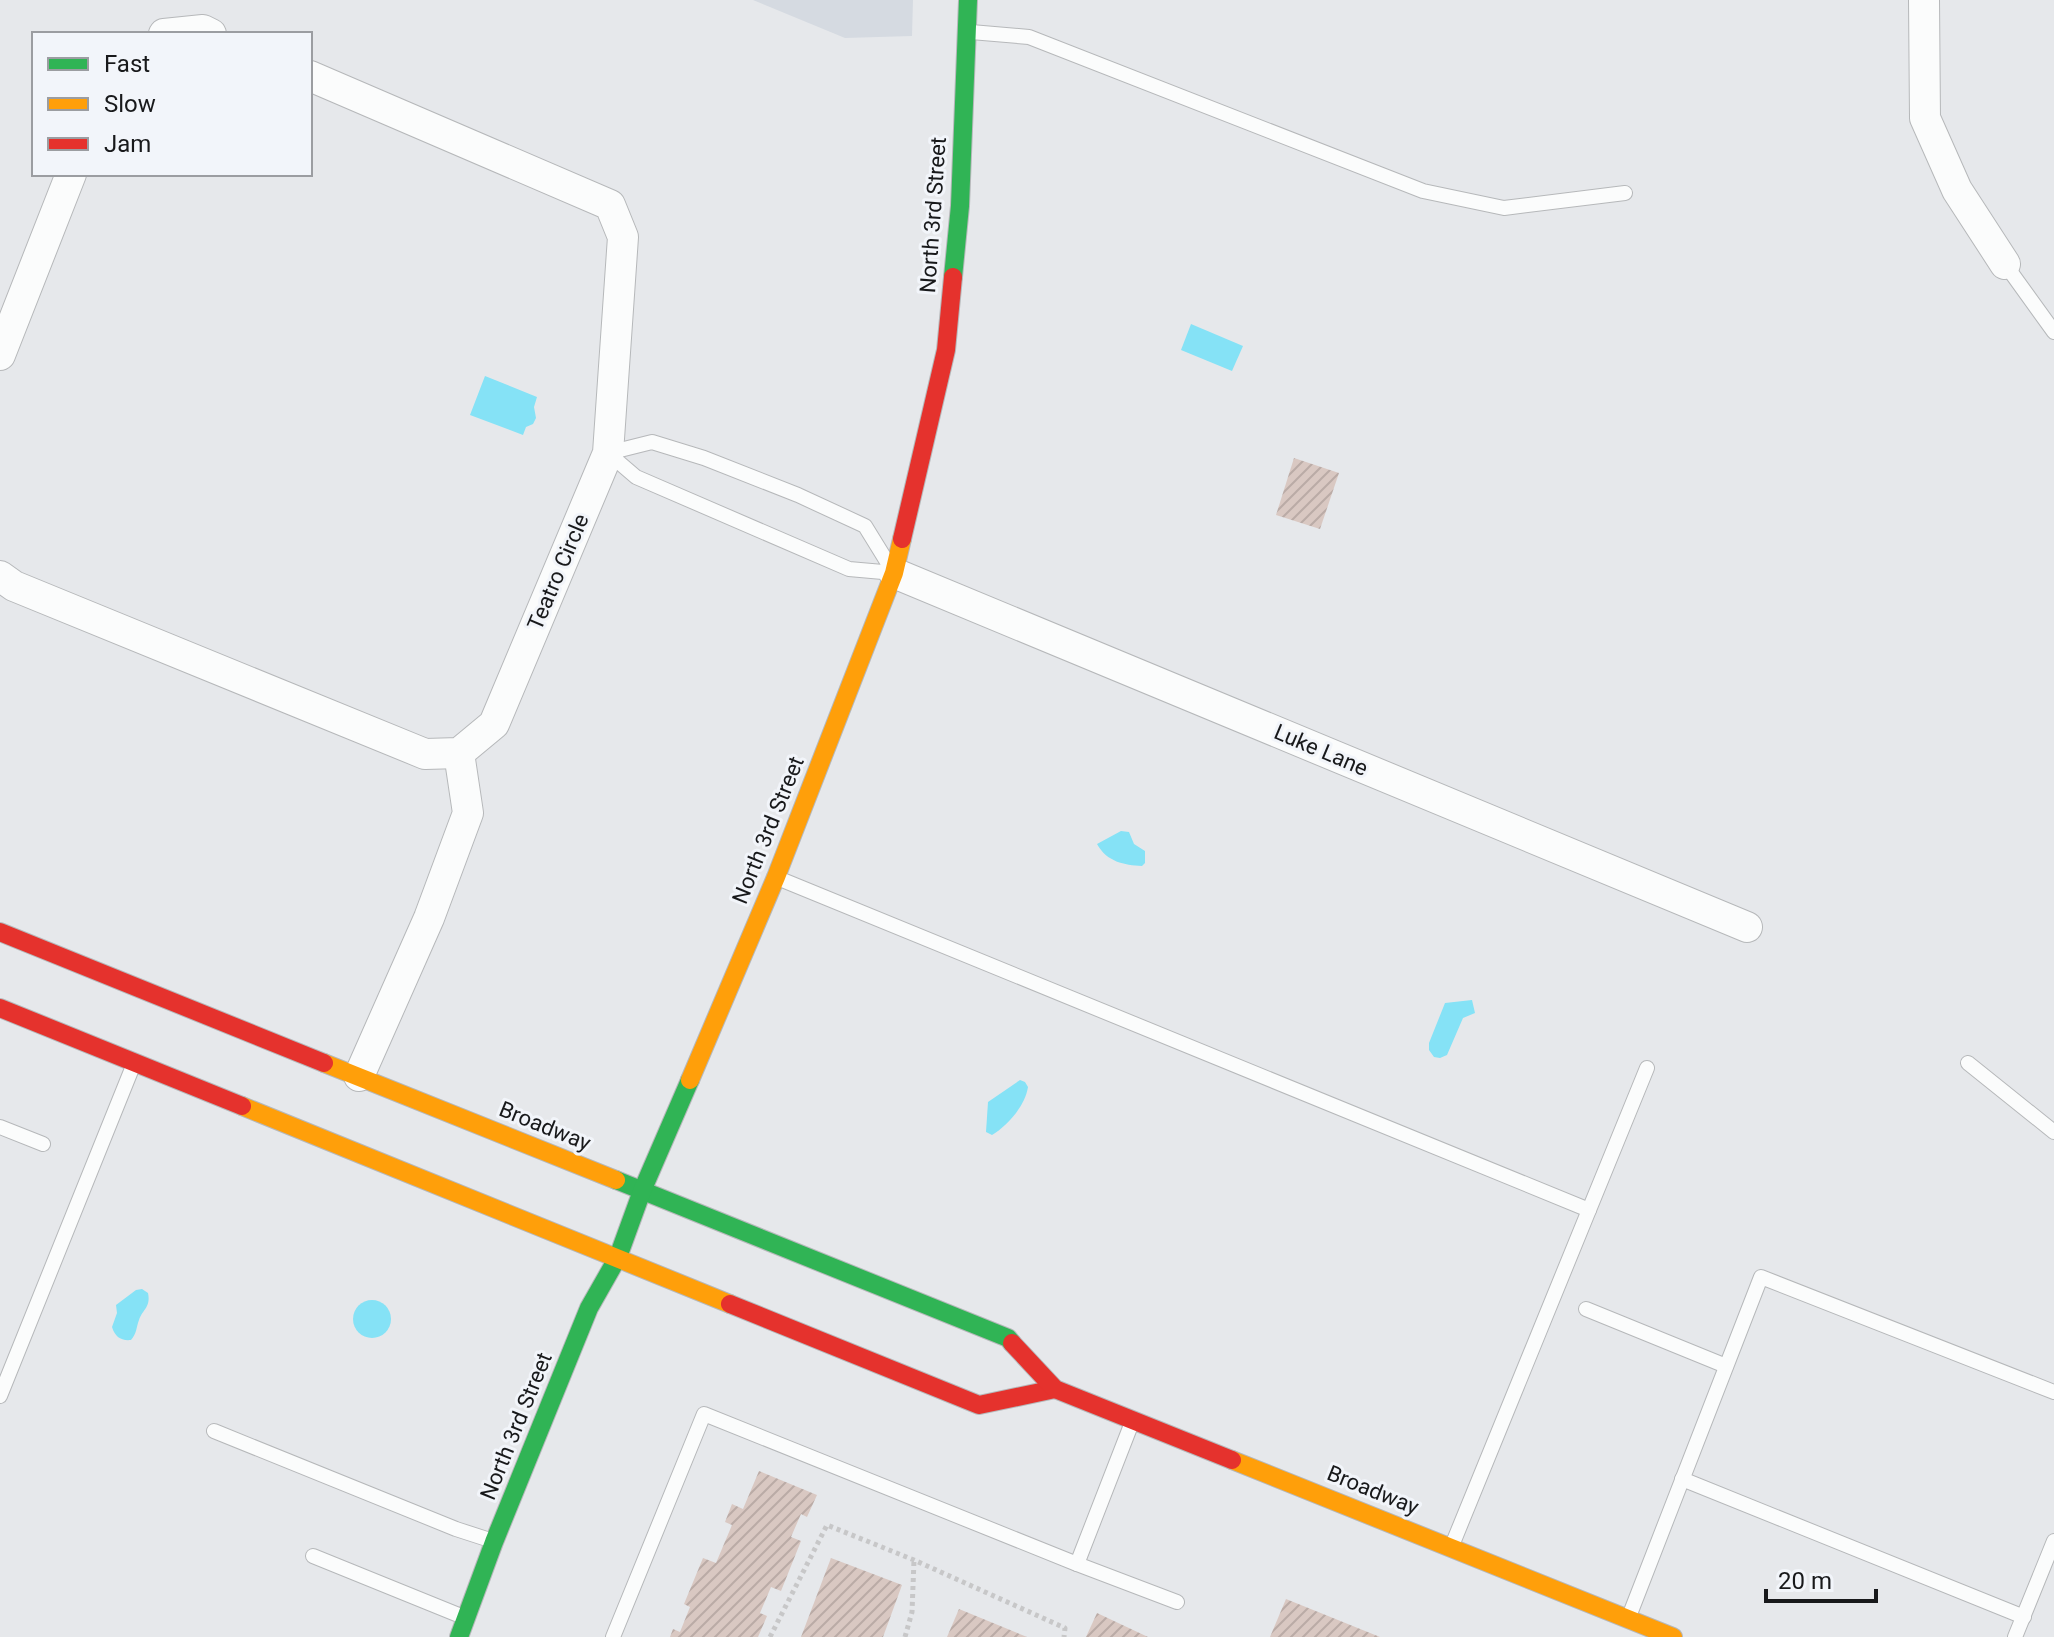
<svg xmlns="http://www.w3.org/2000/svg" width="2054" height="1637" font-family="Roboto,sans-serif">
  <style>
    .built { fill: #d5dae1 }
    .water { fill: #85e2f6 }
    .building { fill: url(#building-hatch) }
    .lines { fill: none; stroke-linecap: round; stroke-linejoin: round }
    .lane-casing { stroke: #b6b8ba; stroke-width: 16 }
    .street-casing { stroke: #b6b8ba; stroke-width: 32 }
    .fast-casing { stroke: #b6b8ba; stroke-width: 20 }
    .slow-casing { stroke: #b6b8ba; stroke-width: 20 }
    .jam-casing { stroke: #b6b8ba; stroke-width: 20 }
    .path { stroke: #c7c7c8; stroke-width: 5; stroke-dasharray: 4 4; stroke-linecap: butt }
    .lane { stroke: #fbfcfc; stroke-width: 14 }
    .street { stroke: #fbfcfc; stroke-width: 30 }
    .fast { stroke: #30b455; stroke-width: 18 }
    .slow { stroke: #ff9f0a; stroke-width: 18 }
    .jam { stroke: #e5322d; stroke-width: 18 }
    .labels { text-anchor: middle; dominant-baseline: central; stroke-width: 6; stroke-linejoin: round; paint-order: stroke }
    .street-label { font-size: 22px; fill: #18191b; stroke: #f2f5fa }
  </style>
  <defs>
    <pattern id="building-hatch" width="6" height="6" patternUnits="userSpaceOnUse" patternTransform="scale(2)"><rect width="6" height="6" fill="#d9c8c2"/><path d="M-1 1l2-2M0 6l6-6M5 7l2-2" fill="none" stroke="#baaba6"/></pattern>
  </defs>
  <rect width="100%" height="100%" fill="#e6e8eb"/>
  <!-- built -->
  <path class="built" d="M753,0H913L912,36L845,38Z"/>
  <!-- water -->
  <g class="water">
    <path d="M1191,324L1243,346L1232,371L1181,350Z"/>
    <path d="M485,376L537,397L534,407L536,418L533,424L526,427L523,435L470,415Z"/>
    <path d="M1121,831L1129,832L1134,844L1145,851V863L1142,866C1124,865 1107,862 1097,844Z"/>
    <path d="M1472,1000L1475,1013L1463,1018L1447,1055L1440,1058L1434,1057L1429,1050V1043L1445,1003Z"/>
    <path d="M1020,1080L1025,1082L1028,1087C1025,1106 1008,1125 992,1135L986,1132L988,1102Z"/>
    <path d="M142,1289L148,1293C151,1307 143,1309 139,1320C136,1328 137,1333 131,1340C121,1341 115,1337 112,1327L117,1313L116,1305L136,1290Z"/>
    <circle cx="372" cy="1319" r="19"/>
  </g>
  <!-- building -->
  <g class="building">
    <path d="M1294,458L1339,473L1320,529L1276,515Z"/>
    <path d="M759,1471L817,1495L807,1517L801,1514L791,1537L801,1541L781,1591L771,1587L760,1613L767,1616L758,1637H670L673,1629L680,1632L690,1607L684,1604L703,1558L716,1563L732,1525L725,1522L732,1504L743,1509Z"/>
    <path d="M831,1558L902,1585L883,1637H801Z"/>
    <path d="M1286,1599L1380,1637H1270Z"/>
    <path d="M959,1609L1027,1637H947Z"/>
    <path d="M1097,1613L1148,1637H1086Z"/>
  </g>
  <g class="lines">
    <!-- lane casing -->
    <g class="lane-casing">
      <g id="lane">
        <path d="M971,32L1029,37L1423,191L1504,208L1625,193"/>
        <path d="M2005,264L2054,332"/>
        <path d="M652,442L704,458L798,495L865,526L894,573L849,569L636,477L608,453Z"/>
        <path d="M780,879L1589,1210"/>
        <path d="M1968,1063L2054,1132"/>
        <path d="M0,1127L43,1144"/>
        <path d="M1586,1309L1726,1366"/>
        <path d="M0,1396L133,1066"/>
        <path d="M1131,1425L1077,1564L1177,1602"/>
        <path d="M214,1431L456,1529L493,1541"/>
        <path d="M1682,1479L2024,1617"/>
        <path d="M1453,1543L1647,1068"/>
        <path d="M313,1556L461,1616"/>
        <path d="M1630,1614L1761,1277L2054,1392"/>
        <path d="M613,1637L704,1414L1077,1564"/>
        <path d="M2015,1637L2054,1541"/>
      </g>
    </g>
    <!-- street casing -->
    <g class="street-casing">
      <g id="street">
        <path d="M1924,0L1925,118L1957,190L2005,264"/>
        <path d="M164,34L203,30L211,34"/>
        <path d="M0,355L71,174"/>
        <path d="M894,573L1747,927"/>
        <path d="M0,576L14,586L425,754L459,753L494,724L608,453L623,237L610,205L310,76"/>
        <path d="M359,1076L429,918L468,813L459,753"/>
      </g>
    </g>
    <!-- fast casing -->
    <g class="fast-casing">
      <g id="fast">
        <path d="M953,277L960,206L968,0"/>
        <path d="M616,1180L1008,1338L1012,1343"/>
        <path d="M459,1637L494,1542L589,1308L618,1257L642,1191L690,1080"/>
      </g>
    </g>
    <!-- slow casing -->
    <g class="slow-casing">
      <g id="slow">
        <path d="M324,1063L616,1180"/>
        <path d="M690,1080L776,877L894,573L902,539"/>
        <path d="M242,1106L730,1304"/>
        <path d="M1232,1460L1673,1637"/>
      </g>
    </g>
    <!-- jam casing -->
    <g class="jam-casing">
      <g id="jam">
        <path d="M902,539L946,350L953,277"/>
        <path d="M0,932L324,1063"/>
        <path d="M0,1008L242,1106"/>
        <path d="M730,1304L979,1405L1055,1389"/>
        <path d="M1012,1343L1055,1389L1232,1460"/>
      </g>
    </g>
    <!-- path -->
    <g class="path">
      <path d="M770,1637L827,1525L914,1560L1065,1628L1064,1637"/>
      <path d="M905,1637L912,1612L914,1560"/>
    </g>
    <!-- lane -->
    <use href="#lane" class="lane"/>
    <!-- street -->
    <use href="#street" class="street"/>
    <!-- fast -->
    <use href="#fast" class="fast"/>
    <!-- slow -->
    <use href="#slow" class="slow"/>
    <!-- jam -->
    <use href="#jam" class="jam"/>
  </g>
  <g class="labels">
    <!-- street labels -->
    <g class="street-label">
      <text transform="translate(933 215) rotate(-86)">North 3rd Street</text>
      <text transform="translate(558 572) rotate(-67)">Teatro Circle</text>
      <text transform="translate(1321 750) rotate(23)">Luke Lane</text>
      <text transform="translate(768 830) rotate(-68)">North 3rd Street</text>
      <text transform="translate(545 1126) rotate(22)">Broadway</text>
      <text transform="translate(516 1426) rotate(-68)">North 3rd Street</text>
      <text transform="translate(1373 1490) rotate(22)">Broadway</text>
    </g>
  </g>
  <!-- legend -->
  <rect x="32" y="32" width="280" height="144" fill="#f2f5fa" stroke="#9b9da1" stroke-width="2"/>
  <rect x="48" y="58" width="40" height="12" fill="#30b455" stroke="#9b9da1" stroke-width="2"/>
  <text x="104" y="72" font-size="24" fill="#18191b">Fast</text>
  <rect x="48" y="98" width="40" height="12" fill="#ff9f0a" stroke="#9b9da1" stroke-width="2"/>
  <text x="104" y="112" font-size="24" fill="#18191b">Slow</text>
  <rect x="48" y="138" width="40" height="12" fill="#e5322d" stroke="#9b9da1" stroke-width="2"/>
  <text x="104" y="152" font-size="24" fill="#18191b">Jam</text>
  <!-- scale -->
  <path d="M1766 1589v12h110v-12" fill="none" stroke="#18191b" stroke-width="4"/>
  <text x="1778" y="1589" font-size="24" fill="#18191b" stroke="#f2f5fa" stroke-width="6" paint-order="stroke">20 m</text>
</svg>
